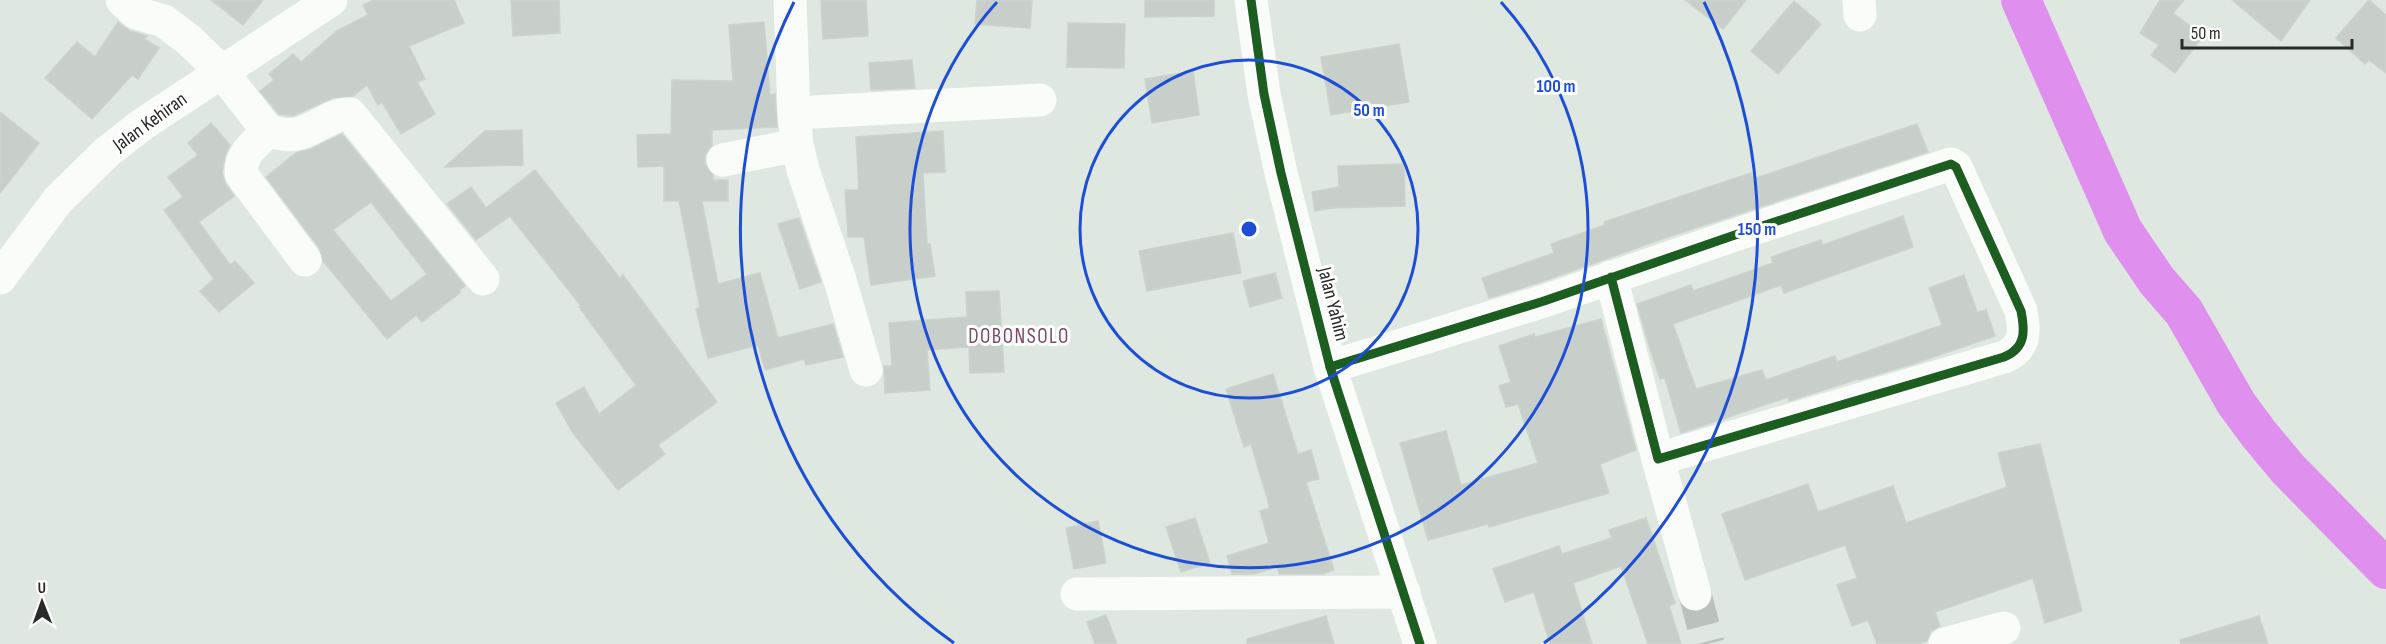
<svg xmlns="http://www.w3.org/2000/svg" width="2386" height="644" font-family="'Sofia Sans Condensed',sans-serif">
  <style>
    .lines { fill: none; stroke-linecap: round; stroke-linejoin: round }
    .river { stroke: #df8fed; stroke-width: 40 }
    .building { fill: #c8cec9; stroke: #cad3cc; stroke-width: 1.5; fill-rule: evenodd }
    .minor-tunnel { stroke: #bac2bb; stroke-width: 33; stroke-dasharray: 33 16; stroke-linecap: butt }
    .minor { stroke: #fafcfa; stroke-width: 33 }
    .cycleway-casing { stroke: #fff; stroke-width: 13 }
    .cycleway { stroke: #1b5e20; stroke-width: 9 }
    .ring { fill: none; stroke: #1d4ed8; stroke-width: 3 }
    .labels { text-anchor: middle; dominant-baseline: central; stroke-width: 6; stroke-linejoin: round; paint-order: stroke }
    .street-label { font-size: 20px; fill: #292929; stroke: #fff }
    .neighbourhood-label { font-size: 21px; letter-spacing: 1.5px; fill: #7b4866; stroke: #fff }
    .centre { fill: #1d4ed8; stroke: #fff; stroke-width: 3 }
    .ring-label { font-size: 18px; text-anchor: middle; font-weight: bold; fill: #1d4ed8; stroke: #fff; stroke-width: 6; stroke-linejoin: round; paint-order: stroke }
  </style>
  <rect width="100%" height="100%" fill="#dee8e0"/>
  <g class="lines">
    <!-- river -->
    <path class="river" d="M2021,0L2123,231L2157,281L2184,312L2236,403L2258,433L2288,469L2386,569"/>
  </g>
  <!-- building -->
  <g class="building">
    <path d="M211,0H263L243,25Z"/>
    <path d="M374,0H454L464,23L409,46L425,79L417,82L435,114L401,134L382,102L378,105L367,85L353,96L332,98L293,116L279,114L260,91L274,80L269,74L293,54L301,62L337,31L368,15L363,5Z"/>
    <path d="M511,0H559L560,33L513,36Z"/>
    <path d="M821,0H866L868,36L823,39Z"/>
    <path d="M977,0H1032L1030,28L975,24Z"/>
    <path d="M1145,0H1214V16L1145,17Z"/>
    <path d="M1685,0H1746L1723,29Z"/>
    <path d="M2160,0H2184L2173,13L2203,36L2175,73L2151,55L2159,45L2140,33Z"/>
    <path d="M2232,0H2310L2281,41Z"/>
    <path d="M2369,0L2386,15V73L2369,60L2365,64L2336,38Z"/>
    <path d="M1794,1L1821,24L1778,74L1751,51Z"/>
    <path d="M118,22L130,31L147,36L144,39L159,48L138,79L132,75L92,119L45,78L77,42L95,57Z"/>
    <path d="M764,22L770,95L775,94L777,127L712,130V145L705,155V164L713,175V180H728V201H702L718,284L760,273L778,338L833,324L843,357L806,365L804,359L765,370L758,345L708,358L696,309L700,308L679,201H664V166L638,167L637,135L671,134L672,80L733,81L729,25Z"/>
    <path d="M1068,23L1125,24L1124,68L1067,67Z"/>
    <path d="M1399,44L1409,102L1331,115L1321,57Z"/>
    <path d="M912,60L915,88L871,90L869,63Z"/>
    <path d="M1193,71L1199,115L1152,123L1145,79Z"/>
    <path d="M0,112L39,143L0,193Z"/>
    <path d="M211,123L230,145L225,156L222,173L226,185L234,196L199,222L230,265L235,261L254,283L219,312L200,291L214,279L164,210L183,197L168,177L198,155L188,143Z"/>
    <path d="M1917,124L1928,152L1668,237L1538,283L1489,298L1482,278L1554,253L1551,244L1605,225L1604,222L1751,173L1753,179Z"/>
    <path d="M522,130L523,165L445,167L485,131Z"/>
    <path d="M943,131L945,172L923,173L927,244H930L935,276L871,285L864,237H848L845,190H859L856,137Z"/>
    <path d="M342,134L465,286L459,290L461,292L422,322L416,315L387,339L323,261L320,249L266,177L296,153L311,149ZM371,202L427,274L391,301L333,230Z"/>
    <path d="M1404,164L1405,206L1331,208L1315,211L1312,192L1339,187L1338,166Z"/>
    <path d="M535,170L620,278L623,275L717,402L658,445L665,454L618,490L573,433L556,403L584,387L599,414L636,385L579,307L581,306L510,216L476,240L447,204L471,187L486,208Z"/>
    <path d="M1903,216L1913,247L1784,293L1781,285L1673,324L1696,389L1762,370L1766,380L1835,356L1837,362L1942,325L1929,288L1964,275L1977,312L1986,310L1995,336L1913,364L1859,380L1858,379L1789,401L1788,397L1681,433L1665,378L1660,379L1650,349L1637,304L1691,285L1693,291L1773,263L1771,257L1821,240L1823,245Z"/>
    <path d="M799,218L821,282L800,289L778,224Z"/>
    <path d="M1233,233L1241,273L1147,291L1139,251Z"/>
    <path d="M1275,273L1282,298L1250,307L1243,281Z"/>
    <path d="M999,291L1004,372L970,373L969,347L927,350L930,390L885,393L884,366H892L889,323L967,317L966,292Z"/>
    <path d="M1601,319L1636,450L1600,464L1609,493L1489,527L1488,524L1428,540L1400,443L1446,431L1461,485L1538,463L1518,404L1506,407L1499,386L1511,382L1499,346L1534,334L1535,337Z"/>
    <path d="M1273,374L1298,454L1311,450L1319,479L1306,482L1334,570L1323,574H1279L1277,567L1254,574H1232L1227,556L1269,543L1260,511L1270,508L1251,444L1244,447L1226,389Z"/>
    <path d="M2040,444L2082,611L2045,623L2033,578L1935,612L1940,626L1931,631L1927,641L1918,644H1877L1868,620L1852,626L1837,585L1857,578L1845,545L1745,580L1722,514L1808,484L1818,512L1893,486L1906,523L2007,487L1998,453Z"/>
    <path d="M1195,518L1210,563L1181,572L1166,527Z"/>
    <path d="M1646,518L1675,603L1669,606L1681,644H1648L1621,566L1573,583L1592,644H1550L1534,592L1505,602L1493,569L1559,546L1562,554L1612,538L1609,530Z"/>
    <path d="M1098,521L1106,563L1074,569L1066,528Z"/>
    <path d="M1106,615L1117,644H1095L1087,622Z"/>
    <path d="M1326,616L1334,644H1247V639Z"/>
    <path d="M2259,616L2268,644H2181L2180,640Z"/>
  </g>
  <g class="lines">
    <!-- minor-tunnel -->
    <path class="minor-tunnel" d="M1695,594L1708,644"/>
    <!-- minor -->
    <g class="minor">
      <path d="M122,0L136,13L164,21L189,40L221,71L268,131C277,133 287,136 297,134C316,130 331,113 350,114L483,279"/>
      <path d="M790,0L794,113L797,145L804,173L840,280L866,370"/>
      <path d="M1251,0L1264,94L1281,173L1330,367L1420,644"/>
      <path d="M1859,0L1860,15"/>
      <path d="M794,113L1040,100"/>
      <path d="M268,131C255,144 240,154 241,174L305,260"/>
      <path d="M723,160L797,145"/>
      <path d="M0,278L58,200L107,152L143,124L331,0"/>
      <path d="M1330,367L1544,301L1732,236L1951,164L1956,167L2021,311C2025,331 2026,348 2004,357L1658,459L1611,277"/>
      <path d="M1658,459L1695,594"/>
      <path d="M1077,594L1404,592"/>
      <path d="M1945,644L2004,628"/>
    </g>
    <!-- cycleway casing -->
    <g class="cycleway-casing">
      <g id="cycleway">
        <path d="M1251,0L1264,94L1281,173L1330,367L1420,644"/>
        <path d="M1330,367L1544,301L1732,236L1951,164L1956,167L2021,311C2025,331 2026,348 2004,357L1658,459L1611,277"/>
      </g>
    </g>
    <!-- cycleway -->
    <use href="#cycleway" class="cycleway"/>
  </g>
  <!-- distance rings -->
  <g class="ring">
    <circle cx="1249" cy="229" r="169"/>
    <path d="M1501 2A339 339 0 1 1 997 2"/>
    <path d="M954 643A508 508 0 0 1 794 2M1704 2A508 508 0 0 1 1544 643"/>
  </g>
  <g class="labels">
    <!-- street labels -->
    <g class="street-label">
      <text transform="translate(150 122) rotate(-36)">Jalan Kehiran</text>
      <text transform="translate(1333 304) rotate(76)">Jalan Yahim</text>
    </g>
    <!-- neighbourhood labels -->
    <g class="neighbourhood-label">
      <text x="1019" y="336">DOBONSOLO</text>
    </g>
  </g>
  <circle cx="1249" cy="229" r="9" class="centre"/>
  <g class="ring-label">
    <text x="1556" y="92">100 m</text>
    <text x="1369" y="116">50 m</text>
    <text x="1757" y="235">150 m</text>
  </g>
  <!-- north arrow -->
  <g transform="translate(42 602) rotate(359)" stroke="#ffffff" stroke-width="4.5" paint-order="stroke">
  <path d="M0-4.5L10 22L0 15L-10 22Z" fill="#292929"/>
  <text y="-9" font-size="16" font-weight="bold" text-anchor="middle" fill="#292929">U</text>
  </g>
  <!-- scale -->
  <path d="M2182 39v9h170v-9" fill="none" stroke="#292929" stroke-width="3"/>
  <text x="2191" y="39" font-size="18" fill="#292929" stroke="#ffffff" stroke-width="4.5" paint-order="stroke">50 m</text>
</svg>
